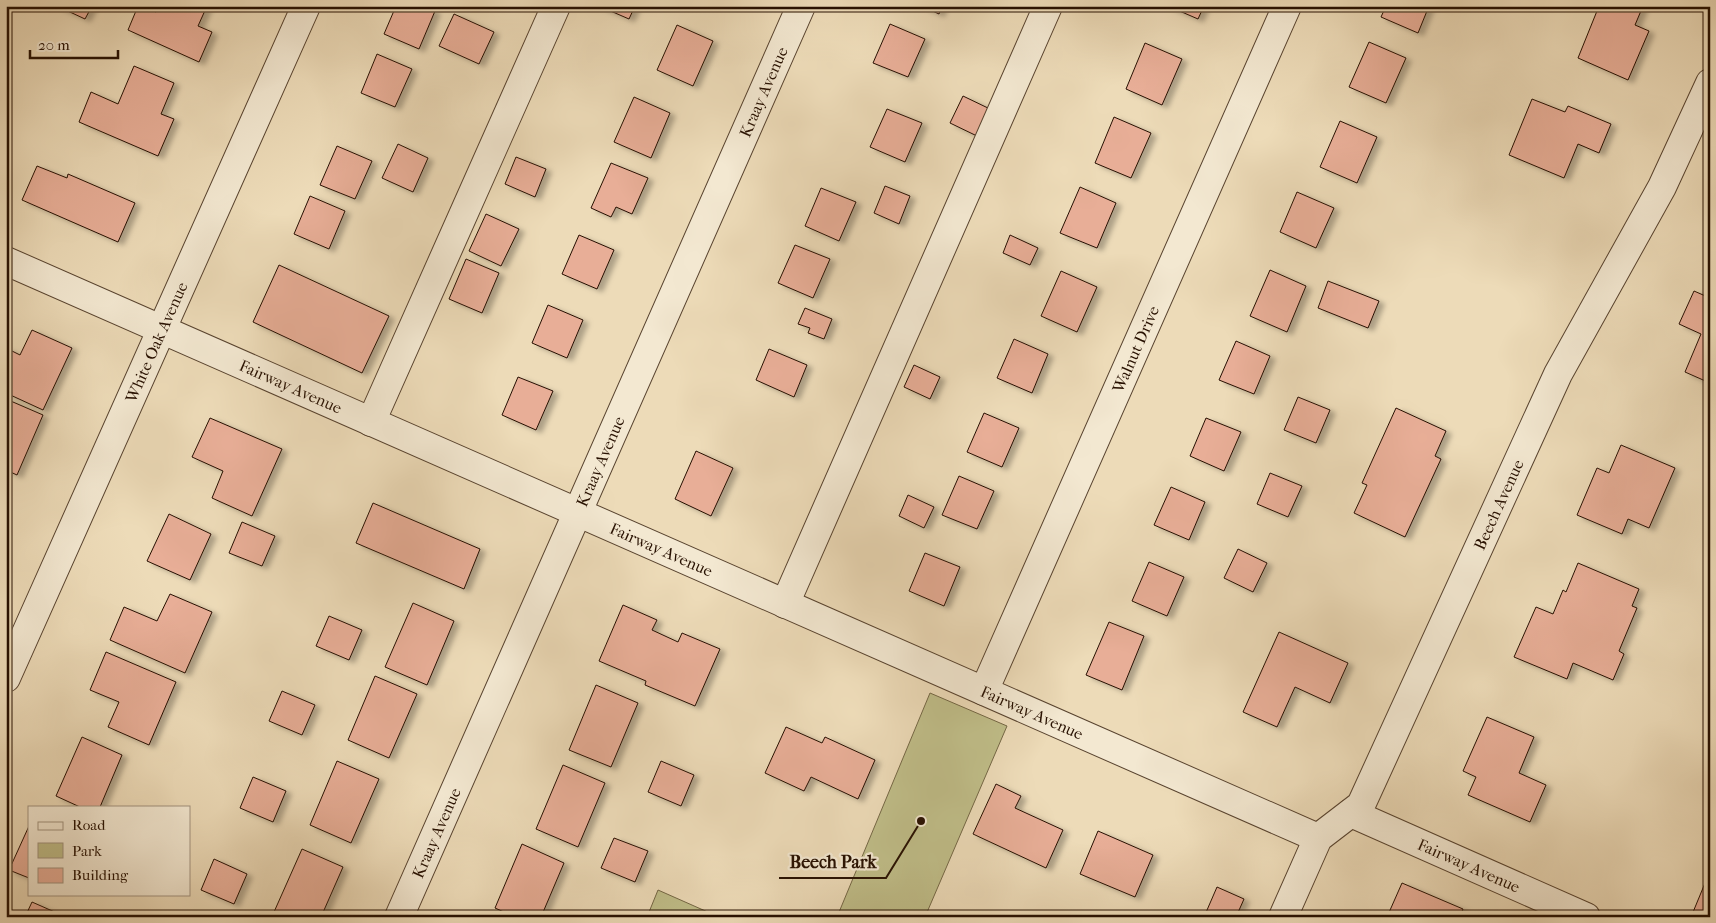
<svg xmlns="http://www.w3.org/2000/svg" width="1716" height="923" font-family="'IM FELL French Canon',serif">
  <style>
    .green { fill: #c0be89; stroke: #746745 }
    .building { fill: #e8ae97; stroke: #271001; filter: url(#shadow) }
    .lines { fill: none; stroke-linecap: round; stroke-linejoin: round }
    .minor-casing { stroke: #58432f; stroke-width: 30 }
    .minor { stroke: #f3e8d1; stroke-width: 28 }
    .labels { text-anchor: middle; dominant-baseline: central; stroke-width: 4.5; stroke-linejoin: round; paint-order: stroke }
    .street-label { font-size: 16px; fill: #271001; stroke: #f3e8d1 }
    .leader { fill: none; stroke: #271001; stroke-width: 2 }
    .callout-dot { fill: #271001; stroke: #f3e8d1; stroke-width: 2 }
    .callout-label { font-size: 18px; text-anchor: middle; font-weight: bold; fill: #271001; stroke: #f3e8d1; stroke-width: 4.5; stroke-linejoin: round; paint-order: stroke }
  </style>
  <defs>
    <filter id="shadow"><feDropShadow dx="5.5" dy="3" stdDeviation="2.5" flood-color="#0004"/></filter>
  </defs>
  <rect width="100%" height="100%" fill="#eddbb8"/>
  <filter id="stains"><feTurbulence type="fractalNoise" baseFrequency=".004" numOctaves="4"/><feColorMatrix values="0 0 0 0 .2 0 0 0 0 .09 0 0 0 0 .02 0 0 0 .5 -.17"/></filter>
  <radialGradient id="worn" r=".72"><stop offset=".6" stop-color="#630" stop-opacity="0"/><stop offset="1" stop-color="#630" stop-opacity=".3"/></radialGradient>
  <!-- green -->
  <g class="green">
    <path d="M930,693L1007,726L925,917H837Z"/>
    <path d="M658,890L719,917H647Z"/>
  </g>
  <!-- building -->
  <g class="building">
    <path d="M57,6H92L85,19Z"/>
    <path d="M138,6H143L156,12L159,6H207L198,26L212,32L199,62L128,30Z"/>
    <path d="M396,6H425L435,11L419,49L384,34Z"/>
    <path d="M599,6H635L629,19Z"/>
    <path d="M922,6H942L939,14Z"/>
    <path d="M1168,6H1204L1198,19Z"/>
    <path d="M1386,6H1429L1418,33L1381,17Z"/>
    <path d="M1599,6H1643L1635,25L1649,31L1628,80L1578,58Z"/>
    <path d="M454,14L494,32L479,64L439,46Z"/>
    <path d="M890,24L925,39L908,77L873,63Z"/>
    <path d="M677,25L713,41L693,86L657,70Z"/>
    <path d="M1369,42L1406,58L1386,103L1349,87Z"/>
    <path d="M1145,43L1182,59L1162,105L1126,89Z"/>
    <path d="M377,54L412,69L395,107L361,93Z"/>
    <path d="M134,66L174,83L161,114L174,119L158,156L79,122L91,92L118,104Z"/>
    <path d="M963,96L990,109L977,136L950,123Z"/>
    <path d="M634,97L670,113L651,158L614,142Z"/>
    <path d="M1532,99L1565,112L1568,106L1611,124L1599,153L1578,144L1564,178L1509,155Z"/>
    <path d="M887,109L922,123L905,162L870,147Z"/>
    <path d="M1114,117L1151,133L1131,178L1095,163Z"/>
    <path d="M1340,121L1377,137L1357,183L1320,167Z"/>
    <path d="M398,144L428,158L413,192L382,178Z"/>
    <path d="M337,146L372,161L355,199L320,185Z"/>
    <path d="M516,157L546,169L535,197L505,184Z"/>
    <path d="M611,163L648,178L632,214L616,207L611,217L591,208Z"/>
    <path d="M37,166L67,178L68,174L135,203L118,242L22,200Z"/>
    <path d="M885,186L910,196L899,224L874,213Z"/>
    <path d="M1080,187L1116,203L1097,248L1060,233Z"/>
    <path d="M821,188L856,202L839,241L805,226Z"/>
    <path d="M1297,192L1334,208L1316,248L1280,232Z"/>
    <path d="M310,196L345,211L329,249L294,234Z"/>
    <path d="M486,214L519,229L501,266L469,251Z"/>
    <path d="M579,235L614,250L597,289L562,274Z"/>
    <path d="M1010,235L1038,248L1030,265L1003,253Z"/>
    <path d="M795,245L830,259L813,298L778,283Z"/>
    <path d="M466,259L499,273L482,313L449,299Z"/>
    <path d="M279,265L389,316L362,373L253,322Z"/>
    <path d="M1270,270L1306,286L1287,332L1250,316Z"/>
    <path d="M1061,271L1097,287L1077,332L1041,316Z"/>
    <path d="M1328,281L1379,301L1368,328L1318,308Z"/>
    <path d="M1694,291L1710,298V383L1685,372L1701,334L1679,324Z"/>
    <path d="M548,305L583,320L567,358L532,343Z"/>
    <path d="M805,308L832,319L824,339L808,333L810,328L798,324Z"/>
    <path d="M32,330L72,348L43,410L6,393V348L20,355Z"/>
    <path d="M1014,339L1048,354L1032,393L997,378Z"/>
    <path d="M1236,341L1270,356L1254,394L1219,380Z"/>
    <path d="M769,349L807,365L794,397L756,380Z"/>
    <path d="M914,365L940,377L930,399L904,387Z"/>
    <path d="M518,377L553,391L536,430L502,415Z"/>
    <path d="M1298,397L1330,410L1316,443L1284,430Z"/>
    <path d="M6,399L43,415L17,475L6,470Z"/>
    <path d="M1396,408L1446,431L1435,456L1441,459L1405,537L1354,513L1367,485L1362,483Z"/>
    <path d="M984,413L1019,428L1002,467L967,452Z"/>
    <path d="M210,418L282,449L252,516L212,498L223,471L192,457Z"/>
    <path d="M1206,418L1241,432L1224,471L1190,456Z"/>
    <path d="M1621,445L1675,468L1649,528L1628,519L1622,534L1577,515L1597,468L1609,473Z"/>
    <path d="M696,451L733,468L711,516L675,499Z"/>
    <path d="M1270,473L1302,486L1288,517L1257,504Z"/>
    <path d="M959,476L994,491L977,529L942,515Z"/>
    <path d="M1171,487L1205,502L1189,540L1154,525Z"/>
    <path d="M908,495L934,507L924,528L899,516Z"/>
    <path d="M373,503L480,549L464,589L356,543Z"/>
    <path d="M169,514L211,534L190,580L147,561Z"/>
    <path d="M242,522L275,536L262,566L229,553Z"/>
    <path d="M1238,549L1267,563L1253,592L1224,578Z"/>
    <path d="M925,553L960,567L944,606L909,591Z"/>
    <path d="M1149,562L1184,577L1167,616L1132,601Z"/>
    <path d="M1578,563L1639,589L1632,606L1637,608L1619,651L1624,654L1613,680L1573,663L1567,679L1514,657L1536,607L1553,614L1563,590L1566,592Z"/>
    <path d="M170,594L212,612L185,673L110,640L124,607L157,621Z"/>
    <path d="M413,603L454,621L427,685L385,667Z"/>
    <path d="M623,605L657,620L652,630L678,642L682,633L720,649L695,706L645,685L646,681L599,661Z"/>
    <path d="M329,616L362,630L349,660L316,646Z"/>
    <path d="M1109,622L1144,636L1122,690L1086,675Z"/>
    <path d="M1279,632L1348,663L1330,703L1295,687L1277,727L1243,712Z"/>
    <path d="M106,652L176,682L149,745L108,727L119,702L90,690Z"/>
    <path d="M375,676L417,694L389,758L348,740Z"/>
    <path d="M596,685L638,703L611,767L569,750Z"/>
    <path d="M282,691L315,705L302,735L269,721Z"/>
    <path d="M1487,717L1534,737L1519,773L1546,785L1530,822L1468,795L1476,777L1463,771Z"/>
    <path d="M786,727L822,743L825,737L875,760L858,799L811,777L804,791L765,773Z"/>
    <path d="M82,737L122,755L100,807H80L56,796Z"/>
    <path d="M337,761L379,779L351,843L310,825Z"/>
    <path d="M661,761L694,775L681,806L648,792Z"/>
    <path d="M563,765L605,783L578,847L536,829Z"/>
    <path d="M253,777L286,791L273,822L240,808Z"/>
    <path d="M996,784L1021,796L1015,808L1063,830L1046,868L973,834Z"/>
    <path d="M29,826V878L9,870Z"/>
    <path d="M1098,831L1153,855L1135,897L1080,874Z"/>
    <path d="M614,838L648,851L635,882L601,868Z"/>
    <path d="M522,844L564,863L541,917H515L495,908Z"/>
    <path d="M302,849L343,867L321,917H285L274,912Z"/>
    <path d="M214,859L247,874L234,904L201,890Z"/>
    <path d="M1710,871V917H1691Z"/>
    <path d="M1402,883L1463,909L1460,917H1387Z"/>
    <path d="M1217,887L1244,899L1236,917H1204Z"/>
    <path d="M32,902L66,917H25Z"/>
  </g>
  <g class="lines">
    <!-- minor casing -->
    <g class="minor-casing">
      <g id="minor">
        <path id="s1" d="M6,261L1318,838"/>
        <path d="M371,422L556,6"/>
        <path d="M785,604L1048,6"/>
        <path id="s2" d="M6,678L306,6"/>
        <path id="s3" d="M984,691L1287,6"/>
        <path id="s4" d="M1351,813L1586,917"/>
        <path id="s5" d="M399,917L801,6"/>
        <path id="s6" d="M1283,917L1318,838L1361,805L1558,374L1662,187L1710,83"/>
      </g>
    </g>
    <!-- minor -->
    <use href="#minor" class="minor"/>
  </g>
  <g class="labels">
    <!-- street labels -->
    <g class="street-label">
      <text stroke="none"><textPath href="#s5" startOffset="902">Kraay Avenue</textPath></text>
      <text stroke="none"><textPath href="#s2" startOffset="368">White Oak Avenue</textPath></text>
      <text stroke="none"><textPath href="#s3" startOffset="374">Walnut Drive</textPath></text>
      <text stroke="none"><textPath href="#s1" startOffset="311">Fairway Avenue</textPath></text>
      <text stroke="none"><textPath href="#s5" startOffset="498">Kraay Avenue</textPath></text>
      <text stroke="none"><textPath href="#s6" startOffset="471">Beech Avenue</textPath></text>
      <text stroke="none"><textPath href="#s1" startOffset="716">Fairway Avenue</textPath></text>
      <text stroke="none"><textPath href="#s1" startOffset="1121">Fairway Avenue</textPath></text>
      <text stroke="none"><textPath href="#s5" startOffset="92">Kraay Avenue</textPath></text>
      <text stroke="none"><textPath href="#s4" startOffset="129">Fairway Avenue</textPath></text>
    </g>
  </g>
  <!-- callouts -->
  <path class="leader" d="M921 821L886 878H779"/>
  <circle class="callout-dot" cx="921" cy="821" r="5"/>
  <g class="callout-label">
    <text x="833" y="868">Beech Park</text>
  </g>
  <!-- margin -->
  <rect width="1716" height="923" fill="none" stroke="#eddbb8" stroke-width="25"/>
  <rect x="8" y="8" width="1701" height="908" fill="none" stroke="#271001" stroke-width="2.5"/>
  <rect x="12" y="12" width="1691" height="898" fill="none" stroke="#271001"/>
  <!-- legend -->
  <rect x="28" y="806" width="162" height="90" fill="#f3e8d1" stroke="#a1927e"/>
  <rect x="38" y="822" width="25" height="8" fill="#f3e8d1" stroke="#a1927e"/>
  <text x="72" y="830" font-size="15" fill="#271001">Road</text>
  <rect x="38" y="843" width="25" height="15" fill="#c0be89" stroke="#a1927e"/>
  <text x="72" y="856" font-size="15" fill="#271001">Park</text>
  <rect x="38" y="868" width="25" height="15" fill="#e8ae97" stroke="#a1927e"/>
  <text x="72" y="880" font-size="15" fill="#271001">Building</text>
  <!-- scale -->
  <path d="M30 50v8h88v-8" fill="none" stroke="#271001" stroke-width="2.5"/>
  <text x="38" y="50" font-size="15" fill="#271001" stroke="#f3e8d1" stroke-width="4" paint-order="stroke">20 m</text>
  <rect width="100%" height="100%" filter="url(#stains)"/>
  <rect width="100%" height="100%" fill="url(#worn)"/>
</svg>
